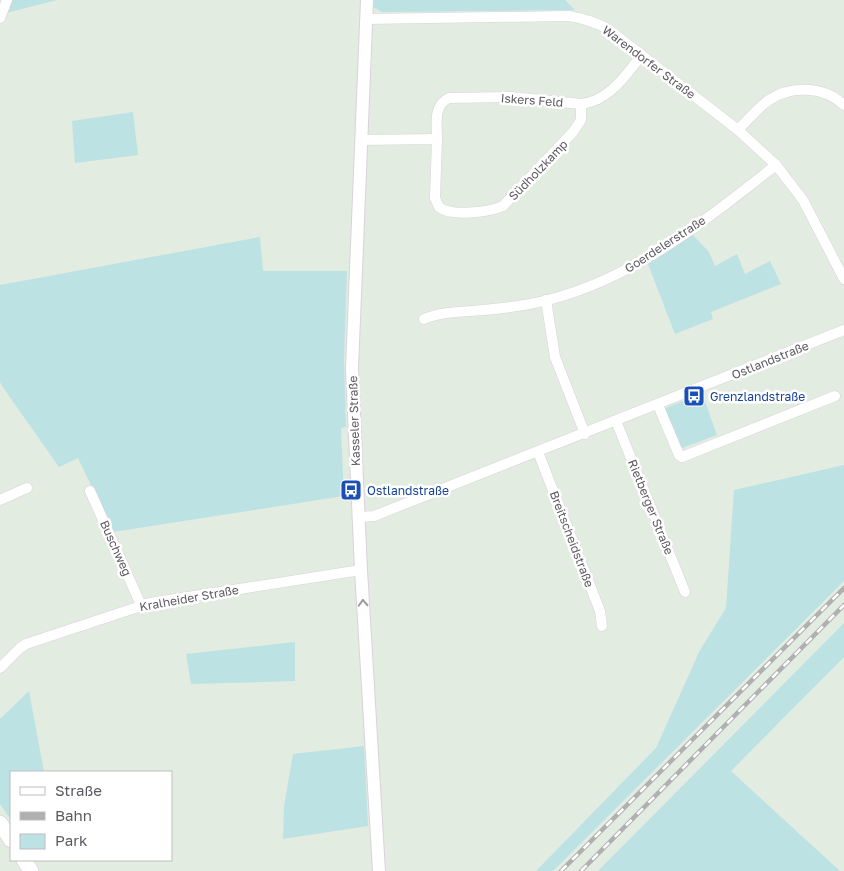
<svg xmlns="http://www.w3.org/2000/svg" width="844" height="871" font-family="'Golos Text',sans-serif">
  <style>
    .green { fill: #bce2e4 }
    .lines { fill: none; stroke-linecap: round; stroke-linejoin: round }
    .minor-casing { stroke: #d8d3da; stroke-width: 11 }
    .tertiary-casing { stroke: #d8d3da; stroke-width: 14 }
    .secondary-casing { stroke: #d1cbd4; stroke-width: 16 }
    .minor { stroke: #fff; stroke-width: 10 }
    .tertiary { stroke: #fff; stroke-width: 12 }
    .secondary { stroke: #fff; stroke-width: 15 }
    .rail-casing { stroke: #b1b0b1; stroke-width: 4.5 }
    .rail { stroke: #fff; stroke-width: 2.5; stroke-dasharray: 8; stroke-linecap: butt }
    .oneway { stroke: #9e9ba0 }
    .labels { text-anchor: middle; dominant-baseline: central; stroke-width: 5; stroke-linejoin: round; paint-order: stroke }
    .street-label { font-size: 12px; fill: #5e5961; stroke: #fff }
    .transit-label { font-size: 12px; fill: #164399; stroke: #fff; text-anchor: start }
  </style>
  <rect width="100%" height="100%" fill="#e3ece0"/>
  <!-- green -->
  <g class="green">
    <path d="M11,0H57L6,13Z"/>
    <path d="M373,0H565L575,10L382,12L373,7Z"/>
    <path d="M133,112L138,155L75,163L72,121Z"/>
    <path d="M692,234L709,252L715,266L737,254L745,274L770,261L781,284L711,312L713,319L675,334L648,264Z"/>
    <path d="M260,237L263,271H347L344,359L346,427L341,428L344,496L113,532L78,458L59,467L2,386L0,382V285Z"/>
    <path d="M702,393L717,435L682,448L679,446L665,410L666,408Z"/>
    <path d="M844,465V581L553,871H536L656,748L700,650L726,608L734,490Z"/>
    <path d="M844,623V657L731,771L840,871H598Z"/>
    <path d="M295,642V681L191,684L186,654Z"/>
    <path d="M29,691L44,772H11V820L0,804V719Z"/>
    <path d="M364,746L368,826L283,839L284,806L293,754Z"/>
  </g>
  <g class="lines">
    <!-- minor casing -->
    <g class="minor-casing">
      <g id="minor">
        <path d="M0,18L7,0"/>
        <path d="M366,19L568,16C583,18 595,22 608,29L738,130L776,165L803,200L844,279"/>
        <path d="M738,130C748,120 757,108 769,100C791,85 824,86 844,105"/>
        <path d="M437,139C437,124 433,105 449,98L511,97L581,104C609,101 625,76 641,56"/>
        <path d="M361,140L437,139L435,198L439,207C450,217 490,212 503,206L573,132L581,120V104"/>
        <path d="M546,300L555,357L585,434"/>
        <path d="M424,319C443,311 464,312 484,310C506,308 528,305 548,300C635,278 707,219 776,165"/>
        <path d="M658,405L679,455L682,457L835,396"/>
        <path d="M616,421L685,592"/>
        <path d="M538,452L600,611L602,626"/>
        <path d="M90,491L141,605"/>
        <path d="M0,500L27,488"/>
        <path d="M359,517L374,516L844,330"/>
        <path d="M0,668L20,648L26,644L150,603L361,570"/>
      </g>
    </g>
    <!-- tertiary casing -->
    <g class="tertiary-casing">
      <path id="tertiary" d="M367,0L352,368L361,570L379,871"/>
    </g>
    <!-- secondary casing -->
    <g class="secondary-casing">
      <g id="secondary">
        <path d="M0,823L11,840"/>
        <path d="M24,860L31,871"/>
      </g>
    </g>
    <!-- minor -->
    <use href="#minor" class="minor"/>
    <!-- tertiary -->
    <use href="#tertiary" class="tertiary"/>
    <!-- secondary -->
    <use href="#secondary" class="secondary"/>
    <!-- rail casing -->
    <g class="rail-casing">
      <g id="rail">
        <path d="M561,871L844,588"/>
        <path d="M581,871L844,605"/>
      </g>
    </g>
    <!-- rail -->
    <use href="#rail" class="rail"/>
  </g>
  <!-- one-way arrows -->
  <defs><path id="oneway-chevron" d="M-2-3.5L2.5 0L-2 3.5" fill="none" stroke-width="1.6" stroke-linecap="round" stroke-linejoin="round" transform="scale(1.25)"/></defs>
  <use class="oneway" href="#oneway-chevron" transform="translate(363 603) rotate(-93)"/>
  <!-- icons -->
  <defs>
    <g id="bus-square" transform="scale(1.125)"><rect x="-9" y="-9" width="18" height="18" rx="4" fill="#1a4fb4" stroke="#fff"/><path d="M-5-6H5V4H4V6H2V4H-2V6H-4V4H-5ZM-3.5-4V0h7V-4ZM-3.5 1.2v1.5H-2V1.2ZM2 1.2v1.5H3.5V1.2Z" fill="#fff"/></g>
  </defs>
  <g fill-rule="evenodd">
    <use href="#bus-square" x="694" y="396"/>
    <use href="#bus-square" x="351" y="490"/>
  </g>
  <g class="labels">
    <!-- street labels -->
    <g class="street-label">
      <text transform="translate(649 62) rotate(37)">Warendorfer Straße</text>
      <text transform="translate(532 100) rotate(4)">Iskers Feld</text>
      <text transform="translate(538 170) rotate(-46)">Südholzkamp</text>
      <text transform="translate(665 244) rotate(-33)">Goerdelerstraße</text>
      <text transform="translate(770 360) rotate(-22)">Ostlandstraße</text>
      <text transform="translate(354 421) rotate(-92)">Kasseler Straße</text>
      <text transform="translate(651 507) rotate(68)">Rietberger Straße</text>
      <text transform="translate(572 539) rotate(69)">Breitscheidstraße</text>
      <text transform="translate(116 548) rotate(66)">Buschweg</text>
      <text transform="translate(189 598) rotate(-10)">Kralheider Straße</text>
    </g>
    <!-- transit labels -->
    <g class="transit-label">
      <text x="710" y="396">Grenzlandstraße</text>
      <text x="367" y="490">Ostlandstraße</text>
    </g>
  </g>
  <!-- legend -->
  <rect x="10" y="771" width="162" height="90" fill="#ffffff" stroke="#bfbdc0"/>
  <rect x="20" y="787" width="25" height="8" fill="#ffffff" stroke="#bfbdc0"/>
  <text x="55" y="796" font-size="15" fill="#5e5961">Straße</text>
  <rect x="20" y="812" width="25" height="8" fill="#b1b0b1" stroke="#bfbdc0"/>
  <text x="55" y="821" font-size="15" fill="#5e5961">Bahn</text>
  <rect x="20" y="834" width="25" height="15" fill="#bce2e4" stroke="#bfbdc0"/>
  <text x="55" y="846" font-size="15" fill="#5e5961">Park</text>
</svg>
